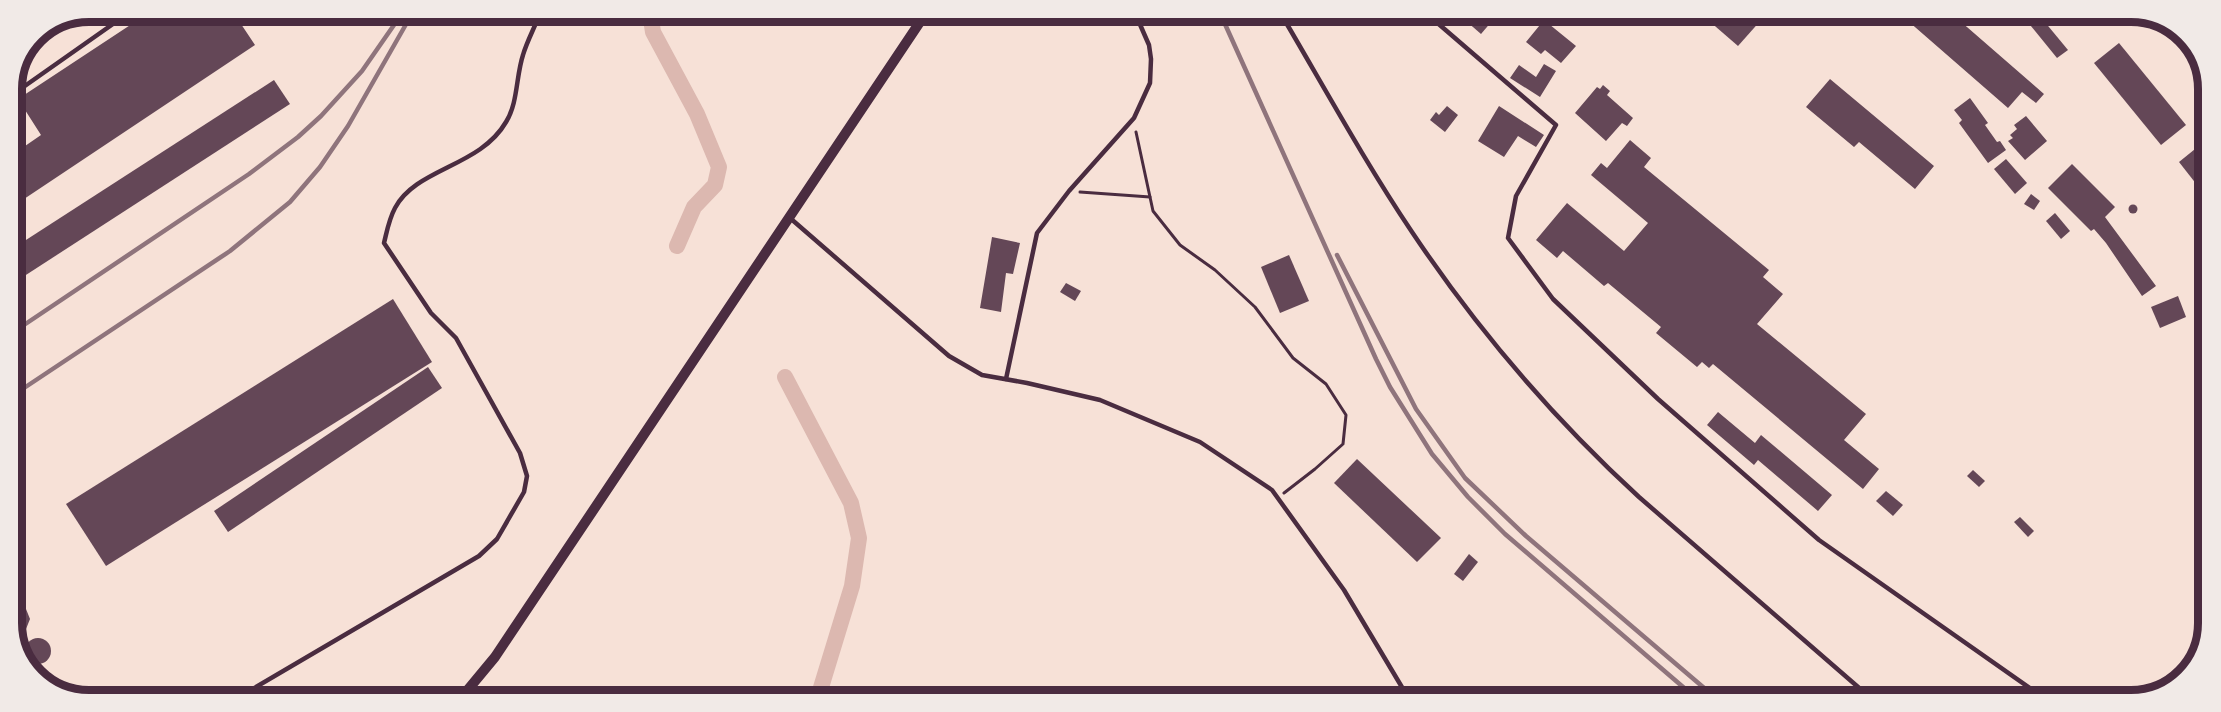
<svg xmlns="http://www.w3.org/2000/svg" width="2221" height="712" font-family="'Noto Sans',sans-serif">
  <style>
    .lines { fill: none; stroke-linecap: round; stroke-linejoin: round }
    .canal { stroke: #dcb8b0; stroke-width: 16 }
    .building { fill: #644757 }
    .path { stroke: #4a2c40; stroke-width: 3 }
    .service { stroke: #4a2c40; stroke-width: 4.5 }
    .tertiary { stroke: #4a2c40; stroke-width: 10 }
    .rail { stroke: #8f747c; stroke-width: 4.5 }
    .rim { fill: none; stroke: #4a2c40; stroke-width: 8 }
  </style>
  <rect width="100%" height="100%" fill="#f7e1d7"/>
  <g class="lines">
    <!-- canal -->
    <g class="canal">
      <path d="M650,13L653,32L697,114L719,167L715,185L694,207L677,246"/>
      <path d="M785,377L851,503L859,538L852,586L819,694L814,698"/>
    </g>
  </g>
  <!-- building -->
  <g class="building">
    <path d="M150,12H233L255,45L12,207V155L41,135L18,99Z"/>
    <path d="M1458,14H1498L1481,34Z"/>
    <path d="M1701,14H1756L1762,19L1738,46Z"/>
    <path d="M1900,14H1952L2044,94L2036,103L2022,92L2008,108Z"/>
    <path d="M2022,15H2039L2068,50L2057,58Z"/>
    <path d="M1544,20L1576,46L1561,63L1545,50L1541,54L1526,42Z"/>
    <path d="M65,22V23L30,46L35,34Z"/>
    <path d="M2119,43L2186,125L2161,145L2094,63Z"/>
    <path d="M1544,64L1556,71L1540,97L1510,78L1519,65L1536,77Z"/>
    <path d="M1830,79L1934,166L1915,189L1859,142L1854,147L1806,107Z"/>
    <path d="M274,80L290,104L12,284V249Z"/>
    <path d="M1603,85L1610,91L1607,95L1633,118L1627,126L1622,123L1606,141L1575,113L1597,87L1600,89Z"/>
    <path d="M1970,98L1988,123L1985,125L1997,142L2000,141L2006,150L1988,163L1959,123L1962,120L1954,110Z"/>
    <path d="M1447,106L1458,115L1445,132L1430,120L1436,112L1439,115Z"/>
    <path d="M1499,106L1544,135L1536,147L1518,136L1504,157L1478,141Z"/>
    <path d="M2026,116L2047,141L2025,160L2008,141L2013,138L2010,135L2017,129L2014,125Z"/>
    <path d="M1630,140L1651,158L1644,167L1769,270L1763,277L1783,294L1757,324L1866,414L1844,440L1879,469L1863,489L1713,364L1709,368L1702,362L1697,367L1656,333L1661,327L1608,283L1604,286L1563,251L1557,258L1536,240L1567,203L1624,251L1648,223L1591,175L1601,163L1607,168Z"/>
    <path d="M2200,145L2208,155V199L2179,162Z"/>
    <path d="M2006,159L2027,183L2015,194L1994,169Z"/>
    <path d="M2072,164L2115,207L2105,217L2156,286L2142,296L2106,243L2094,229L2091,231L2048,188Z"/>
    <path d="M2031,194L2040,201L2034,210L2024,204Z"/>
    <circle cx="2133" cy="209" r="4.5"/>
    <path d="M2055,213L2070,231L2061,239L2046,221Z"/>
    <path d="M992,237L1020,243L1013,274L1006,273L1001,312L980,308Z"/>
    <path d="M1289,255L1309,301L1280,313L1261,267Z"/>
    <path d="M1066,283L1081,291L1075,301L1060,292Z"/>
    <path d="M2178,296L2186,317L2160,328L2151,307Z"/>
    <path d="M393,299L432,362L106,566L66,504Z"/>
    <path d="M428,367L442,388L228,532L214,511Z"/>
    <path d="M1718,412L1755,443L1761,435L1832,495L1818,511L1758,460L1754,465L1707,425Z"/>
    <path d="M1357,459L1441,538L1417,562L1334,483Z"/>
    <path d="M1973,470L1985,481L1979,487L1967,476Z"/>
    <path d="M1886,491L1903,505L1893,516L1876,501Z"/>
    <path d="M2020,517L2034,531L2028,537L2014,522Z"/>
    <path d="M1469,554L1478,562L1463,581L1454,574Z"/>
    <path d="M16,605L26,609L30,619L26,629L16,633L12,628V607Z"/>
    <circle cx="38" cy="651" r="13"/>
  </g>
  <g class="lines">
    <!-- path -->
    <g class="path">
      <path d="M1136,132L1153,211L1180,245L1215,270L1255,307L1293,358L1326,384L1346,415L1343,444L1315,469L1284,493"/>
      <path d="M1080,192L1150,197"/>
    </g>
    <!-- service -->
    <g class="service">
      <path d="M1281,14C1324,87 1365,162 1412,232C1477,329 1553,418 1639,497L1873,700"/>
      <path d="M1427,14L1556,125L1516,196L1508,238L1553,299L1658,399L1819,540L2047,700"/>
      <path d="M12,95L130,12"/>
      <path d="M790,218L949,356L982,375L1027,383L1100,400L1200,442L1272,490L1344,590L1409,699"/>
      <path d="M1006,379L1037,233L1069,191L1134,118L1150,83L1151,59L1149,45L1135,13"/>
      <path d="M239,697L479,556L497,539L524,492L527,476L520,453L456,338L431,313L384,243C387,231 389,219 395,208C416,168 480,167 506,122C518,103 516,76 523,55C527,41 535,27 540,13"/>
    </g>
    <!-- tertiary -->
    <path class="tertiary" d="M461,698L495,657L926,13"/>
    <!-- rail -->
    <g class="rail">
      <path d="M1220,13L1376,359L1390,387L1432,454L1468,497L1505,534L1697,699"/>
      <path d="M1337,255L1416,409L1465,478L1526,536L1717,699"/>
      <path d="M12,333L249,174L298,137L321,116L362,71L403,12"/>
      <path d="M12,396L230,251L290,202L320,167L348,126L413,12"/>
    </g>
  </g>
  <!-- crop -->
  <path d="M0 0H2221V712H0ZM89 22H2131A67 67 0 0 1 2198 89V623A67 67 0 0 1 2131 690H89A67 67 0 0 1 22 623V89A67 67 0 0 1 89 22Z" fill="#f1eae7" fill-rule="evenodd"/>
  <path class="rim" d="M89 22H2131A67 67 0 0 1 2198 89V623A67 67 0 0 1 2131 690H89A67 67 0 0 1 22 623V89A67 67 0 0 1 89 22Z"/>
</svg>
